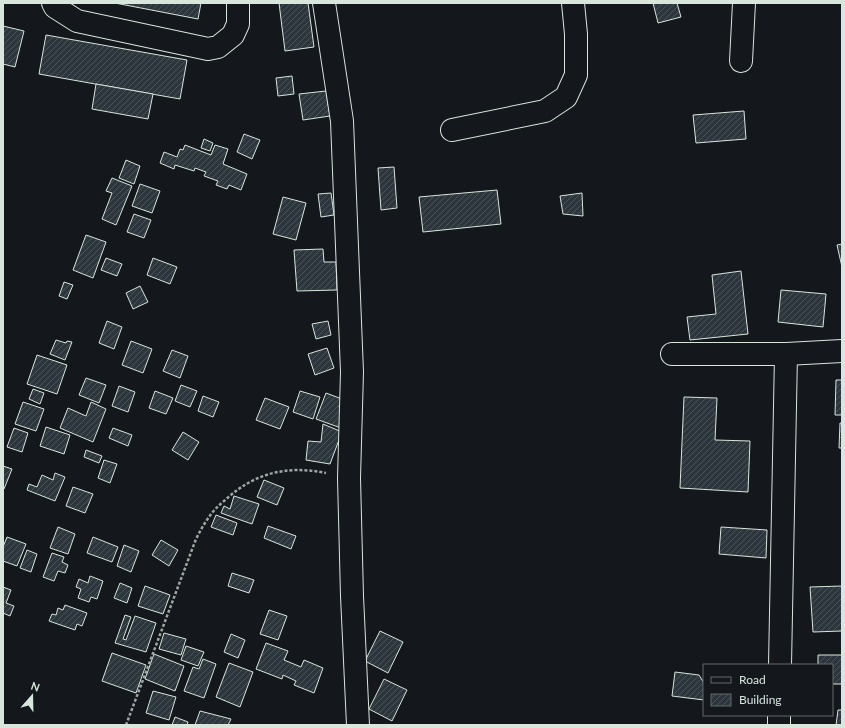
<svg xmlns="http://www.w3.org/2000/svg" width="845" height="728" font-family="Lato,sans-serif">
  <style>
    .building { fill: url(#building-hatch); stroke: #d8e6dc }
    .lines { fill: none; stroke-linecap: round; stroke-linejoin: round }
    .minor-casing { stroke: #d8e6dc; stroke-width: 24 }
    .path { stroke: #9da8a2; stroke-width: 2.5; stroke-dasharray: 3 2; stroke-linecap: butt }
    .minor { stroke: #14181c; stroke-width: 22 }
  </style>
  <defs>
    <pattern id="building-hatch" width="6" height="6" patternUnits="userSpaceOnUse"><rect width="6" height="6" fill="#2c363c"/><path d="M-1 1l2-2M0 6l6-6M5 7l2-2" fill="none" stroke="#4a5358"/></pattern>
  </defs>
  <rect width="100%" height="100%" fill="#14181c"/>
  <!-- building -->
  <g class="building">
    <path d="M115,3H201L198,19Z"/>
    <path d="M279,3H308L314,47L285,51Z"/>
    <path d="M653,3H677L681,17L658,23Z"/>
    <path d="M3,26L24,31L15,67L3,64Z"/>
    <path d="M46,35L187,60L180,99L39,74Z"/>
    <path d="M292,76L294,94L278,96L276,78Z"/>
    <path d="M96,84L153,94L148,119L92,109Z"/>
    <path d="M326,91L330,116L303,120L299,94Z"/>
    <path d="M744,111L746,139L696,143L693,115Z"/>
    <path d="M244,134L260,140L252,159L237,152Z"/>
    <path d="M204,139L213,143L210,151L201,148Z"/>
    <path d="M185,145L211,155L215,145L228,149L223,164L247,174L241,190L229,185L227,189L216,185L218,181L204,176L206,172L195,168L194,171L175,165L174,169L160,163L164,152L177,157L180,149L183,150Z"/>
    <path d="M126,160L140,166L134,184L119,178Z"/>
    <path d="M394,167L397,208L381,210L378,168Z"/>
    <path d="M112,178L132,186L116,225L102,219L112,193L106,191Z"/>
    <path d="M140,184L160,191L152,213L132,206Z"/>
    <path d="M497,190L501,224L423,232L419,197Z"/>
    <path d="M331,193L334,215L321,217L318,194Z"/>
    <path d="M582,193L583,216L563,214L560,196Z"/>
    <path d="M283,197L306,203L296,240L273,234Z"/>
    <path d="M134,214L151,220L144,238L127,232Z"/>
    <path d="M86,235L106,242L93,278L73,270Z"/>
    <path d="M842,244V267L837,245Z"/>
    <path d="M323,249L324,262H336L337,290L297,291L294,250Z"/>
    <path d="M106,258L122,264L117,276L101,270Z"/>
    <path d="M153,258L177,267L170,284L147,275Z"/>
    <path d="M741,271L748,334L690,340L687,317L716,314L712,275Z"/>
    <path d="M64,282L73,285L67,299L59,296Z"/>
    <path d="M140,286L148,302L133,309L126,293Z"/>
    <path d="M781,290L826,294L823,327L778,322Z"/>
    <path d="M107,321L122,327L114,349L99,343Z"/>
    <path d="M328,321L331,335L316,339L312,324Z"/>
    <path d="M56,340L66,343L67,341L72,342L65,360L50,354Z"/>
    <path d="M131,341L152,349L143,373L122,365Z"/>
    <path d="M327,348L334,368L315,375L308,354Z"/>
    <path d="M172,350L188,356L180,378L163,371Z"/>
    <path d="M37,355L67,365L57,394L27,384Z"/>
    <path d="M86,378L106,385L99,403L79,395Z"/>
    <path d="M836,380H842V415H835Z"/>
    <path d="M181,385L197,391L190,407L175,401Z"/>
    <path d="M119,386L135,392L128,412L112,406Z"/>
    <path d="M33,389L44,393L40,404L29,399Z"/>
    <path d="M155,391L173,398L166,414L149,408Z"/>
    <path d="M300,391L320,397L313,419L293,412Z"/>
    <path d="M326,393L342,399L339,407L343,408L341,428L316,419Z"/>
    <path d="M203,396L219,402L213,417L198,411Z"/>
    <path d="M684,397L717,398L715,440L750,441L748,492L680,488Z"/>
    <path d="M265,398L289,407L280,429L256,420Z"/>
    <path d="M23,402L44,409L36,431L15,424Z"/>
    <path d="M91,402L106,409L93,442L60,428L68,408L86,416Z"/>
    <path d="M840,423H842V448H839Z"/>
    <path d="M323,424L342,432L330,464L306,460L308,441L321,442Z"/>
    <path d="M46,427L70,435L64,454L40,446Z"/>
    <path d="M14,428L28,433L22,452L7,447Z"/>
    <path d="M113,428L132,435L128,446L109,438Z"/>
    <path d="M183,432L199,442L188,460L172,450Z"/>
    <path d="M86,450L102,456L99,463L84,457Z"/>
    <path d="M104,460L117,464L110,483L98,478Z"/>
    <path d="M3,466L12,469L4,489H3Z"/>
    <path d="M55,473L65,477L55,501L27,490L29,484L37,487L42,475L53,480Z"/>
    <path d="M264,480L284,488L277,505L257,497Z"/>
    <path d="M73,487L93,494L85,513L66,506Z"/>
    <path d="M234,496L259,504L252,524L221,513L224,506L230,509Z"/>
    <path d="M216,515L237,523L233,535L211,527Z"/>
    <path d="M268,526L296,536L291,549L264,538Z"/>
    <path d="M58,527L75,534L68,554L50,548Z"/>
    <path d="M721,527L767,530L766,558L719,554Z"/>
    <path d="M7,537L26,544L17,566L3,561V547Z"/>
    <path d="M93,537L118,547L112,562L87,553Z"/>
    <path d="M161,540L178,550L169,566L152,555Z"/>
    <path d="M124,545L139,551L131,572L117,566Z"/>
    <path d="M27,550L37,554L31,572L20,568Z"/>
    <path d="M52,553L64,557L62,562L68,565L65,573L58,571L54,581L43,577Z"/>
    <path d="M232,573L254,580L249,593L228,586Z"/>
    <path d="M90,576L103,581L97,599L91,597L89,602L78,598L81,589L76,587L79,579L88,583Z"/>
    <path d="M120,583L132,588L127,603L114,598Z"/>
    <path d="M145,586L170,595L163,614L138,606Z"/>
    <path d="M842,586V631L813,632L810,587Z"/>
    <path d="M3,587L11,590L6,603L14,606L10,616L3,613Z"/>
    <path d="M65,605L87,613L82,626L77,624L75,630L49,621L52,614L56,615L58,608L63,610Z"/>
    <path d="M269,610L287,616L278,640L260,634Z"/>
    <path d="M125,615L131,617L123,639L126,640L135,616L156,623L146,652L115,643Z"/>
    <path d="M380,631L403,642L388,673L365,661Z"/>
    <path d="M164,633L186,639L181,655L159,649Z"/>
    <path d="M231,634L245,640L238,658L224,652Z"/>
    <path d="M266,643L288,651L284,660L301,667L304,660L323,668L314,693L294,685L296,681L283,675L282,679L256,669Z"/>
    <path d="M186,646L204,652L198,666L181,660Z"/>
    <path d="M112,653L146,665L136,693L102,681Z"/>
    <path d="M154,654L184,666L175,691L145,679Z"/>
    <path d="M818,655H842V684H832V665H818Z"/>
    <path d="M203,659L216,664L204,698L184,691L193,667L199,669Z"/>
    <path d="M229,663L253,672L240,707L216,697Z"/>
    <path d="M675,672L699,675L704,683V700L672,696Z"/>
    <path d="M384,679L407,690L392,721L369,709Z"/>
    <path d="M153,691L176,697L169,720L146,713Z"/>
    <path d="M838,710H842V725H836Z"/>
    <path d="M200,711L231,719L228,725H195Z"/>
    <path d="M175,717L188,722L187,725H172Z"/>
  </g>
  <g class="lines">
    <!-- minor casing -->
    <g class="minor-casing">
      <g id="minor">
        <path d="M53,3L55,7L77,21L208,49L218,47L233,35L238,24V3"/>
        <path d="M324,3L342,121L352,372L349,478L352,596L358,725"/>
        <path d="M741,61L744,3"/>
        <path d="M452,130L545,111L566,97L576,75V34L573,3"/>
        <path d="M672,354H786L842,351"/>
        <path d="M780,665L786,354"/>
        <path d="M779,725V715"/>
      </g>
    </g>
    <!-- path -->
    <path class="path" d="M126,725L196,539C200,531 204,524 209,517C213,511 218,506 224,501C254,473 286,465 326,473"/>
    <!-- minor -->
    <use href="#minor" class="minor"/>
  </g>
  <!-- border -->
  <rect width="845" height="728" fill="none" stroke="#d8e6dc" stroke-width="8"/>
  <!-- legend -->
  <rect x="703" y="664" width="130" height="52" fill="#14181c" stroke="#626a69"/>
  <rect x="711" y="677" width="20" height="6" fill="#14181c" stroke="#626a69"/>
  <text x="739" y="684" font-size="12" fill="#d8e6dc">Road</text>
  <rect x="711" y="694" width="20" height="12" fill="url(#building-hatch)" stroke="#626a69"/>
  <text x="739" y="704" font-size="12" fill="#d8e6dc">Building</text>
  <!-- north arrow -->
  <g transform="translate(32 696) rotate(20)" stroke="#14181c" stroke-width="3" paint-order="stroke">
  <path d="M0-3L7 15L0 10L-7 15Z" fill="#d8e6dc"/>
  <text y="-6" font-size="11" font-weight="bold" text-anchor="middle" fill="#d8e6dc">N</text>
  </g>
</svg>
